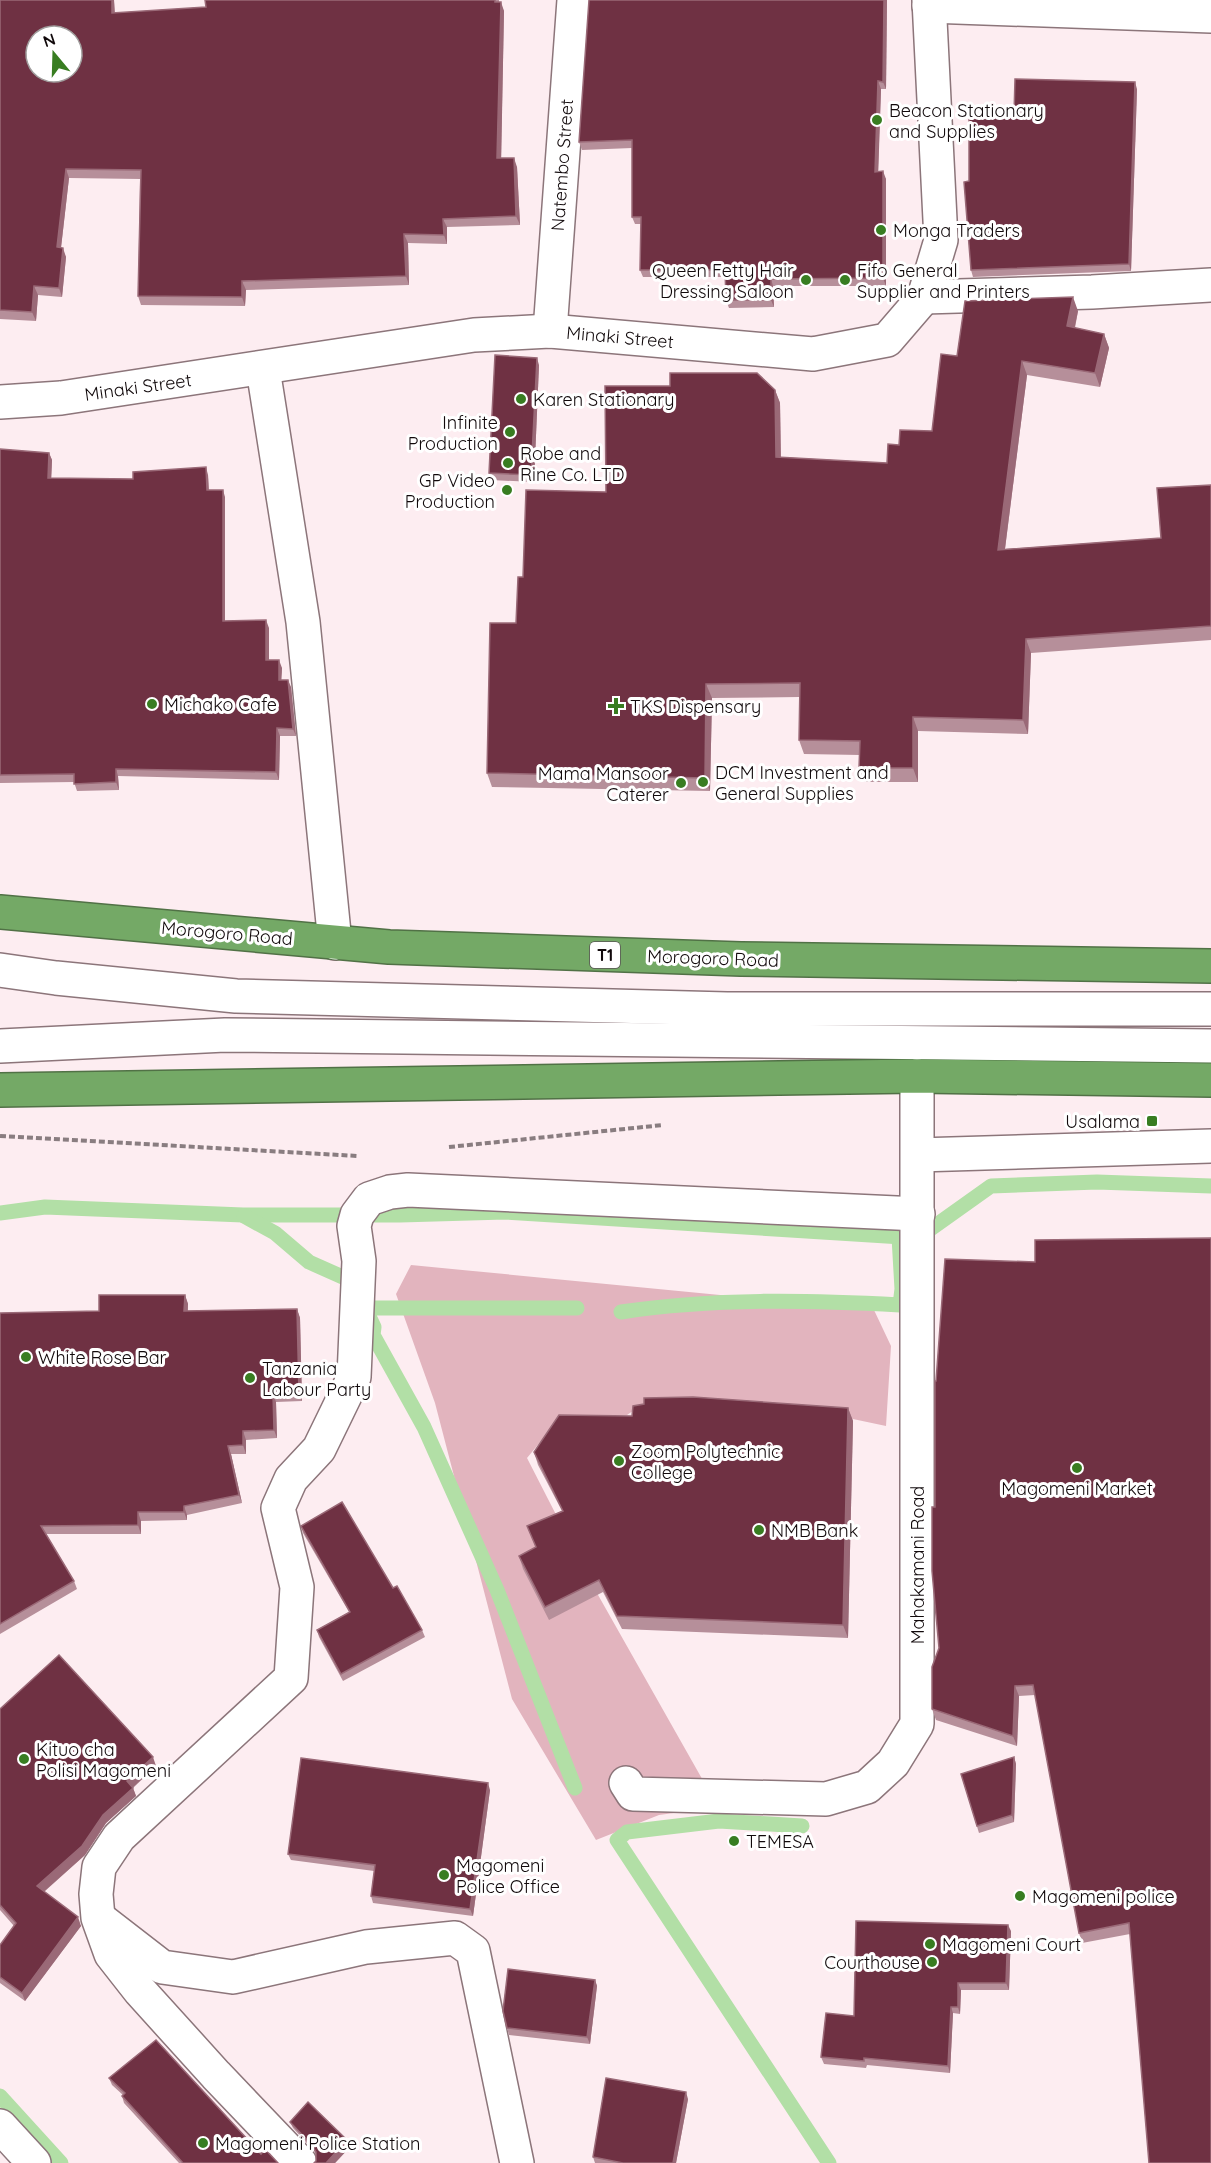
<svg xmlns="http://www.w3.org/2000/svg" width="1211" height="2163" font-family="Quicksand,sans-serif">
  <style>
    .green { fill: #e2b4be }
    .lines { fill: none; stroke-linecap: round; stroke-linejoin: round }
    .stream { stroke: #b2dfa6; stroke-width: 15 }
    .minor-casing { stroke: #8c757a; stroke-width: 36 }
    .highway-casing { stroke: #517146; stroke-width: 36 }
    .path { stroke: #897d80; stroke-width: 4; stroke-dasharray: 6 3; stroke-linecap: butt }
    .minor { stroke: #fff; stroke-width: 33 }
    .highway { stroke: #74a966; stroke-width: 33 }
    .wall { fill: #b68f9a }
    .shaded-wall { fill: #9a6977 }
    .building { fill: #6f3143; stroke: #9a6977; stroke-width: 1.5; fill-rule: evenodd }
    .poi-dot { fill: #387d21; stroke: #fff; stroke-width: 2 }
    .labels { text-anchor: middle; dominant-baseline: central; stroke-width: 6; stroke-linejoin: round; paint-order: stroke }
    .shield { fill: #fff; stroke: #585354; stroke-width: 1.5 }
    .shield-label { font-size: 16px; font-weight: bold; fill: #11090b }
    .poi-label { font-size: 18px; fill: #11090b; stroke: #fff; text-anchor: start }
    .street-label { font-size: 18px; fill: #11090b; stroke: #fff }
  </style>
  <rect width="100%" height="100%" fill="#fdedf1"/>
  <!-- green -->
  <path class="green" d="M411,1265L874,1310L891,1346L886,1426L801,1408L643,1404L627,1415L560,1418L527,1458L589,1579L718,1807L659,1815L596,1840L512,1699L435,1403L396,1294Z"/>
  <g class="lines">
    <!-- stream -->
    <g class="stream">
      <path d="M0,1213L45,1207L243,1215H400L505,1212L918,1238L991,1186L1097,1182L1211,1186"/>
      <path d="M244,1216L275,1233L309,1262L356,1283"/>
      <path d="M621,1312C714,1298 807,1300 900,1305L902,1289L899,1237"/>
      <path d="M575,1788L497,1590L424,1427L373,1335L374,1327L365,1308H577"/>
      <path d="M802,1826L719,1821L627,1832L617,1840L829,2163"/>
      <path d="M0,2096L61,2163"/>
    </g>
    <!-- minor casing -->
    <g class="minor-casing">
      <g id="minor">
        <path d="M929,6L1211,16"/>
        <path d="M924,297L1092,292L1211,285"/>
        <path d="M550,331L574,0"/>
        <path d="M263,369L303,622L335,943"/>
        <path d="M0,402L61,398L474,335L550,331L813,354L887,340L924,297L941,240L929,0"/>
        <path d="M0,970L56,978L236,996L727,1009H1211"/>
        <path d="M0,1046L225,1035L1211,1046"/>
        <path d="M918,1155L1211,1146"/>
        <path d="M626,1783L633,1794L826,1799L867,1787L893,1763L917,1724V1076"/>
        <path d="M100,1919L162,1967L233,1977L366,1947L455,1938L473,1951L517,2163"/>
        <path d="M0,2126L34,2163"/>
        <path d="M300,2163L216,2075L140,1991L111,1954L98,1918L96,1894L99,1867L119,1837L291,1678L297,1587L278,1508L291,1479L319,1449L354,1377L359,1261L354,1226L357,1215L369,1199L390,1192L408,1190L918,1214"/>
      </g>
    </g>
    <!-- highway casing -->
    <g class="highway-casing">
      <g id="highway">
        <path d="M0,912L389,947L741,959L1211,966"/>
        <path d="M0,1090L917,1076L1211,1080"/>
      </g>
    </g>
    <!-- path -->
    <g class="path">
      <path d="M0,1136L358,1156"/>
      <path d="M449,1147L663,1125"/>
    </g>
    <!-- minor -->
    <use href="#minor" class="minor"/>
    <!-- highway -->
    <use href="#highway" class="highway"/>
  </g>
  <!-- wall -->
  <g class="wall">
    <path d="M0,0H114L115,13L206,7L205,0H499V2L504,11L501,158L517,167L520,225L447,227V244L408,243L409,285L246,290L245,306L141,305L138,296L140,179L69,178L61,248L66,257L62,297L38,295L36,321L0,319Z"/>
    <path d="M589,0H887L886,89H881L878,171L886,179V286H773L774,307L729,308L726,300L725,277H643L640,270L641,224H635L632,217V148L582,150L579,142Z"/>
    <path d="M1137,89L1131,271L973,277L971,270L969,181L1014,114Z"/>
    <path d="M1078,311L1075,328L1104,334L1109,348L1100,387L1027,375L1005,549L1161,538L1211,485V640L1031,653L1028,734L918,731V782H865L859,768L860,755L804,754L799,740V697L712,698L710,791L492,787L487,773L516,623L523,577L606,492L670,386L775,390L780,403L781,457L887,463L899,445L932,431L957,356Z"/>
    <path d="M539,365L534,482L491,480L489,473Z"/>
    <path d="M0,449L49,453L52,460L51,478L133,479L208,475L209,490L225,497V621L269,628V660L282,668L281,680L291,687L296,736H280L279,780L118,776L119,790L77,791L74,782L0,783Z"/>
    <path d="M1211,1238L1130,1934L1082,1943L1079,1933L1035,1695L1019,1696L1017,1746L936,1720L932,1709L939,1648L935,1507L936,1381L1035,1262Z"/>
    <path d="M185,1295L188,1304V1311L297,1309L300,1318L302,1401L276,1402L277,1438L246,1440V1454H231L242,1503L187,1515V1520L141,1521V1534H46L74,1581L77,1589L0,1634V1313L99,1311Z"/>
    <path d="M848,1408L853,1421L848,1638L622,1629L603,1592L549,1620L523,1569L519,1556L536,1547L527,1526L562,1511L538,1465L534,1452L632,1416Z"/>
    <path d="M301,1526L393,1588L422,1630L425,1637L343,1681L319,1637L317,1630L349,1612L303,1533Z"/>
    <path d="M0,1709L156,1766L133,1788L136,1796L106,1823L85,1855L44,1892L81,1926L25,2001L0,1983V1945L14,1926L0,1910Z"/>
    <path d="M1014,1757L1016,1764L1014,1822L979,1833L961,1774Z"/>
    <path d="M490,1790L473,1916L373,1903L371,1896L374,1871L291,1860L288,1854Z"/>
    <path d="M1011,1931L1009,1990H961L960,2014L953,2013L950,2073L867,2065L866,2068L824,2064L821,2057L854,2016Z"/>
    <path d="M595,1980L597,1986L590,2044L509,2035L507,2028Z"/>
    <path d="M109,2078L261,2154L278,2163H179L124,2103L122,2096L123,2095L112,2085Z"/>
    <path d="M688,2099L676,2163H595L593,2157Z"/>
    <path d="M290,2122L347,2140L350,2147L335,2163H314L316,2161V2154L314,2151L293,2128Z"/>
  </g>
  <!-- shaded-wall -->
  <g class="shaded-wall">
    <path d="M112,0H114L115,22L112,13Z"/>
    <path d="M884,0H887L886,89L883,82Z"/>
    <path d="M501,2L504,11L501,167L497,158Z"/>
    <path d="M878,81L881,89L878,179L875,172Z"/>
    <path d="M1135,82L1137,89L1131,271L1129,264Z"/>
    <path d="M514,158L517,167L520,225L516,216Z"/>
    <path d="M66,169L69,178L60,256L57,247Z"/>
    <path d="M883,171L886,179V286L883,278Z"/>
    <path d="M443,219L447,227V244L444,235Z"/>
    <path d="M404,234L408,243L409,285L406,276Z"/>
    <path d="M63,248L66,257L62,297L59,288Z"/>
    <path d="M771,279L773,286L774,307L771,300Z"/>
    <path d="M242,281L246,290L245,306L242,297Z"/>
    <path d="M34,286L38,295L36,321L32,312Z"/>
    <path d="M1073,297L1078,311L1072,340L1067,326Z"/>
    <path d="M1104,334L1109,348L1100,387L1095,373Z"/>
    <path d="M537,358L539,365L534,482L531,475Z"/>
    <path d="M1022,361L1027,375L1003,564L998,550Z"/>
    <path d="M775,390L780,403L781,471L776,457Z"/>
    <path d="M49,453L52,460L51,485L48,478Z"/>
    <path d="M206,467L208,475L209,497L207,490Z"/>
    <path d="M223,490L225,497V628L223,621Z"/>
    <path d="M266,620L269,628V667L266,660Z"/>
    <path d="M1026,639L1031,653L1028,734L1023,720Z"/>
    <path d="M279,660L282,668L281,687L279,680Z"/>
    <path d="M288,680L291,687L296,736L293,729Z"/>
    <path d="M706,684L712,698L710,791L705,778Z"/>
    <path d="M913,717L918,731V782L913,768Z"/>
    <path d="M277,728L280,736L279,780L276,772Z"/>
    <path d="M116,769L118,776L119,790L116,782Z"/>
    <path d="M185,1295L188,1304L187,1319L184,1311Z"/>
    <path d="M297,1309L300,1318L302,1401L299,1393Z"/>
    <path d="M273,1394L276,1402L277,1438L274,1430Z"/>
    <path d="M848,1408L853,1421L848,1638L843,1625Z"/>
    <path d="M243,1431L246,1440V1454L243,1445Z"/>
    <path d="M228,1446L231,1454L242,1503L239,1495Z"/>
    <path d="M184,1506L187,1515V1520L184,1512Z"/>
    <path d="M138,1512L141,1521V1534L138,1525Z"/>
    <path d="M1015,1686L1019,1696L1017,1746L1013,1736Z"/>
    <path d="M153,1757L156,1766L130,1790L127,1781Z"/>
    <path d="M1014,1757L1016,1764L1014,1822L1012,1815Z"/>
    <path d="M488,1783L490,1790L473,1916L470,1909Z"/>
    <path d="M133,1788L136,1796L106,1823L85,1855L40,1895L37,1886L103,1815Z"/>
    <path d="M78,1917L81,1926L25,2001L22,1993Z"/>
    <path d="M1008,1925L1011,1931L1009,1990L1006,1983Z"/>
    <path d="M595,1980L597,1986L590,2044L587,2037Z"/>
    <path d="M958,1983L961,1990L960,2014L958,2007Z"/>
    <path d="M951,2007L953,2013L950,2073L948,2066Z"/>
    <path d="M686,2092L688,2099L676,2163H673Z"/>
    <path d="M347,2140L350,2147L335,2163H326Z"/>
  </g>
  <!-- building -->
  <g class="building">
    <path d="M0,0H112V13L206,7L205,0H495V2H501L497,158H514L516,216L443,219L444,235L404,234L406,276L242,281V297L138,296L141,170L66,169L57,247L63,248L59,288L34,286L32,312L0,310ZM36,36H72V72H36Z"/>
    <path d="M589,0H884L883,82L878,81L875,172L883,171V278L771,279V300H726L725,270H640L641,217H632V140L579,142Z"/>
    <path d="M1015,79L1135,82L1129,264L971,270L964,182L969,181V115L1014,114Z"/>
    <path d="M1073,297L1067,326L1104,334L1095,373L1022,361L998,550L1161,538L1157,488L1211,485V626L1026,639L1023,720L913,717V768H859L860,741L799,740L800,683L706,684L705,778L487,773L490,623H516L518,577H523L526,490L606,492L605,386H670V373H757L775,390L776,457L887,463L888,444L899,445L900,430L932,431L941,354L957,356L965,301Z"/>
    <path d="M495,355L537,358L531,475L489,473Z"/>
    <path d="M0,449L49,453L48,478L133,479V472L206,467L207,490H223V621L266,620V660H279V680H288L293,729L277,728L276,772L116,769V782L74,784V774L0,775Z"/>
    <path d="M1211,1238V2163H1149L1129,1923L1079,1933L1033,1685L1015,1686L1013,1736L932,1709V1667L939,1648L932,1571V1507H935V1381H936L945,1259L1035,1262V1240Z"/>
    <path d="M99,1295H185L184,1311L297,1309L299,1393L273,1394L274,1430L243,1431V1445L228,1446L239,1495L184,1506V1512H138V1525L41,1526L74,1581L0,1624V1313L99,1311Z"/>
    <path d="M693,1397L848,1408L843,1625L617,1616L599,1580L545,1607L519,1556L536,1547L527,1526L563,1511L534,1452L559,1415L632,1416L633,1406L644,1404V1398Z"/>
    <path d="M342,1502L393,1588L397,1586L422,1630L341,1674L317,1630L350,1612L301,1526Z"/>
    <path d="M59,1655L153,1757L127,1781L133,1788L103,1815L82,1846L37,1886L78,1917L22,1993L0,1977V1945L16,1923L0,1905V1709Z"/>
    <path d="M1014,1757L1012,1815L977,1826L961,1774Z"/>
    <path d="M301,1758L488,1783L470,1909L371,1896L375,1865L288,1854Z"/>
    <path d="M856,1921L1008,1925L1006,1983H958V2007H951L948,2066L864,2058V2061L821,2057L826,2013L854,2016Z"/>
    <path d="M508,1969L595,1980L587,2037L507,2028L503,2011Z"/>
    <path d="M156,2040L261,2154L265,2149L278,2163H183L122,2096L125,2093L109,2078Z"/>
    <path d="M606,2078L686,2092L673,2163H623L593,2157Z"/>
    <path d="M308,2102L347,2140L326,2163H314L316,2161V2152L311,2144L290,2122Z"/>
  </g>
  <!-- markers -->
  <g class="poi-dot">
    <circle cx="877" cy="120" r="6"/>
    <circle cx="881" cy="230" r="6"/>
    <circle cx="806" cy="280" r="6"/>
    <circle cx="845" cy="280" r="6"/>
    <circle cx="521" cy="399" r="6"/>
    <circle cx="510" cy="432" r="6"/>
    <circle cx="508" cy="463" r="6"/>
    <circle cx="507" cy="490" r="6"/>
    <circle cx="152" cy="704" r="6"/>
    <path d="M613 697h6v6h6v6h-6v6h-6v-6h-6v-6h6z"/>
    <circle cx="703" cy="782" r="6"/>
    <circle cx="681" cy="783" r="6"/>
    <rect x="1146" y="1115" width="12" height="12" rx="3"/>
    <circle cx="26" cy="1357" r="6"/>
    <circle cx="250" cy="1378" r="6"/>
    <circle cx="619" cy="1461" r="6"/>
    <circle cx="1077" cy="1468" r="6"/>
    <circle cx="759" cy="1530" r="6"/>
    <circle cx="24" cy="1759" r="6"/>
    <circle cx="734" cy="1841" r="6"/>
    <circle cx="444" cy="1875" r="6"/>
    <circle cx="1020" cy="1896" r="6"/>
    <circle cx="930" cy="1944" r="6"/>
    <circle cx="932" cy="1962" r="6"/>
    <circle cx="203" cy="2143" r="6"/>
  </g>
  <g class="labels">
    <!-- shield labels -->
    <rect class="shield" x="590" y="942" width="30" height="26" rx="4.5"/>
    <g class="shield-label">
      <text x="605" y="955">T1</text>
    </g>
    <!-- poi labels -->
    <g class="poi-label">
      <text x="889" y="110">Beacon Stationary<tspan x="889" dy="21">and Supplies</tspan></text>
      <text x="893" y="230">Monga Traders</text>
      <text x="794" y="270" text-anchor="end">Queen Fetty Hair<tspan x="794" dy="21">Dressing Saloon</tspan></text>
      <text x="857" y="270">Fifo General<tspan x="857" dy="21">Supplier and Printers</tspan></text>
      <text x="533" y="399">Karen Stationary</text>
      <text x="498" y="422" text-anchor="end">Infinite<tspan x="498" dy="21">Production</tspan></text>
      <text x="520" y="453">Robe and<tspan x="520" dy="21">Rine Co. LTD</tspan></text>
      <text x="495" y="480" text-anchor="end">GP Video<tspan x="495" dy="21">Production</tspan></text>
      <text x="164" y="704">Michako Cafe</text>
      <text x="630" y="706">TKS Dispensary</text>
      <text x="715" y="772">DCM Investment and<tspan x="715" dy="21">General Supplies</tspan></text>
      <text x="669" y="773" text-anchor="end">Mama Mansoor<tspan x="669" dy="21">Caterer</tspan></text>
      <text x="1140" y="1121" text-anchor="end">Usalama</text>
      <text x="38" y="1357">White Rose Bar</text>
      <text x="262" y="1368">Tanzania<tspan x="262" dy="21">Labour Party</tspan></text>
      <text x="631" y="1451">Zoom Polytechnic<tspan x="631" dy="21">College</tspan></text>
      <text x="1077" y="1488" text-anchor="middle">Magomeni Market</text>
      <text x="771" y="1530">NMB Bank</text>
      <text x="36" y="1749">Kituo cha<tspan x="36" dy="21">Polisi Magomeni</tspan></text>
      <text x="746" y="1841">TEMESA</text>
      <text x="456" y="1865">Magomeni<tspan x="456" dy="21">Police Office</tspan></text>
      <text x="1032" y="1896">Magomeni police</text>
      <text x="942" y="1944">Magomeni Court</text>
      <text x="920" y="1962" text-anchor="end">Courthouse</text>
      <text x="215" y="2143">Magomeni Police Station</text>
    </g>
    <!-- street labels -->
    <g class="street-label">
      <text transform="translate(562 165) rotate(-86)">Natembo Street</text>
      <text transform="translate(620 337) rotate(5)">Minaki Street</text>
      <text transform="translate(138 387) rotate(-8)">Minaki Street</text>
      <text transform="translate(227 933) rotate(5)">Morogoro Road</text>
      <text transform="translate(713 958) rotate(2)">Morogoro Road</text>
      <text transform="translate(917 1565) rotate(-90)">Mahakamani Road</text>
    </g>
  </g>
  <!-- north arrow -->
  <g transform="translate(54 54) rotate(341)"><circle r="28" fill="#ffffff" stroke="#a09d9d" stroke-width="1.5"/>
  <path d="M0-4.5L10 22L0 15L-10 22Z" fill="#387d21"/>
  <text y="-9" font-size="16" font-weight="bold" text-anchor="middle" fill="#11090b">N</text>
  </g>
</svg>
